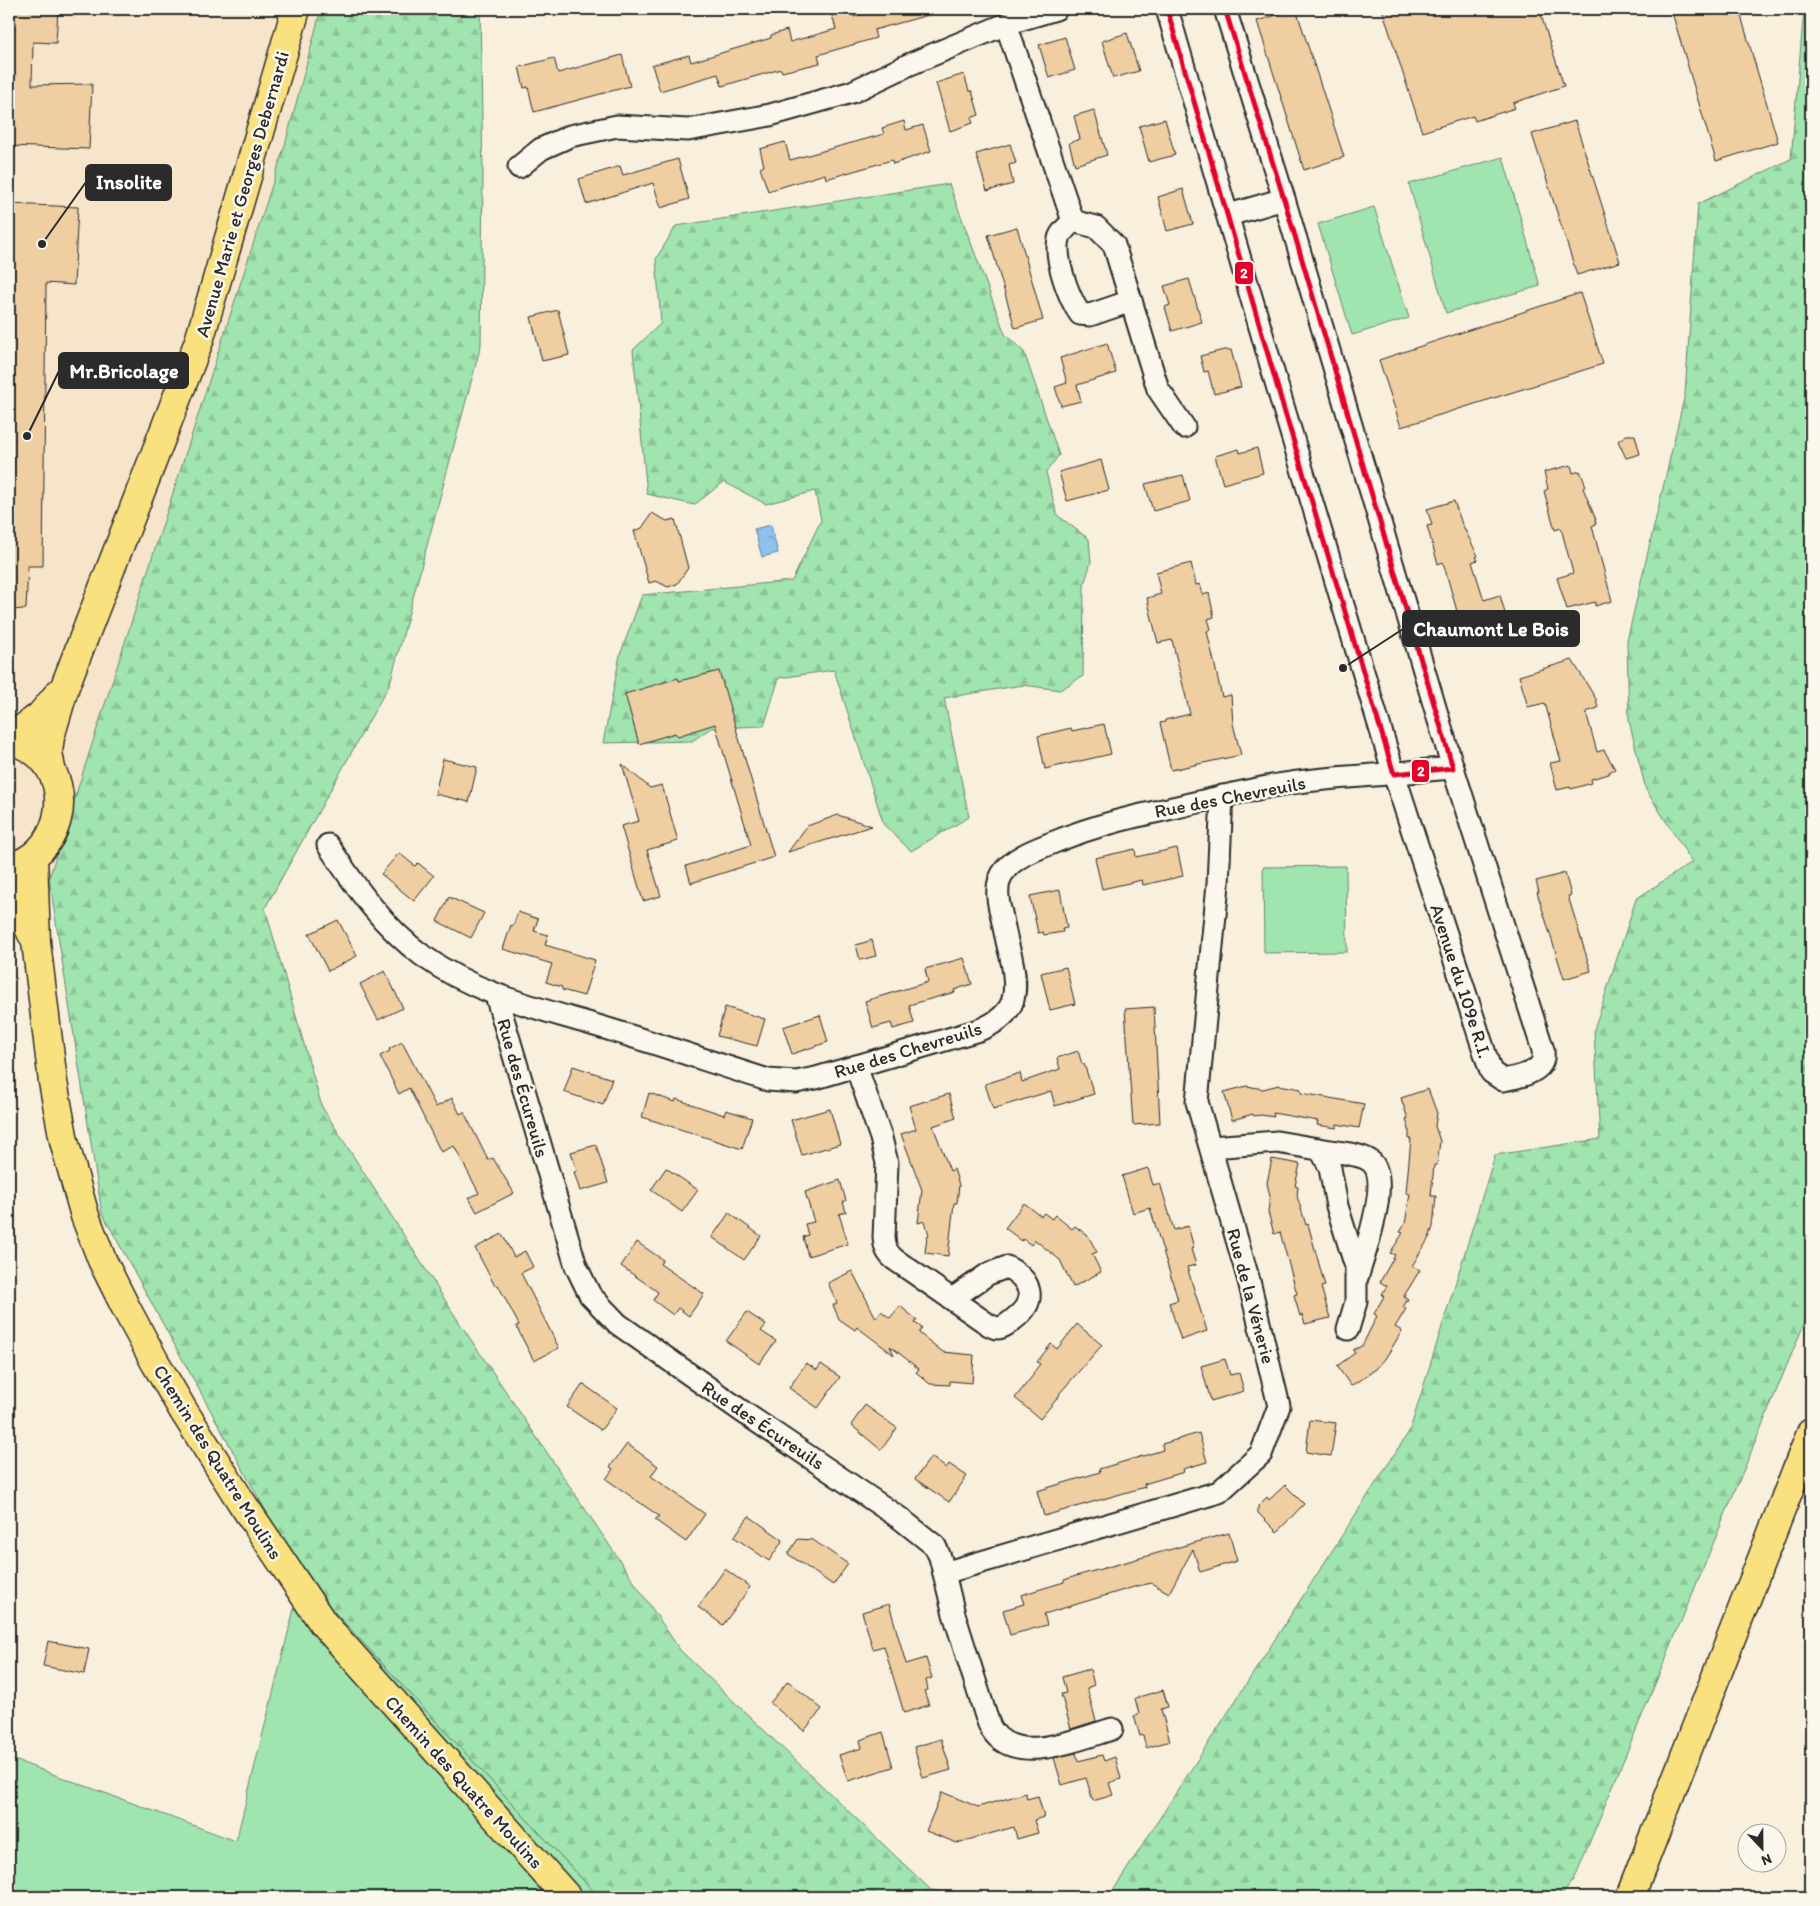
<svg xmlns="http://www.w3.org/2000/svg" width="1820" height="1906" font-family="Itim,sans-serif">
  <style>
    .built { fill: #f6e5cb }
    .grass { fill: #a0e4b0; stroke: #66886e }
    .forest { fill: url(#forest-firs); stroke: #66886e }
    .water { fill: url(#water-ripples); stroke: #66859e }
    .building { fill: #efcea1; stroke: #2b2b2b }
    .lines { fill: none; stroke-linecap: round; stroke-linejoin: round }
    .minor-casing { stroke: #2b2b2b; stroke-width: 25 }
    .primary-casing { stroke: #2b2b2b; stroke-width: 31 }
    .minor { stroke: #fbf7ec; stroke-width: 21 }
    .primary { stroke: #fae180; stroke-width: 28 }
    .bus-1-casing { stroke: #fbf7ec; stroke-width: 9 }
    .bus-1 { stroke: #e4002b; stroke-width: 5 }
    .labels { text-anchor: middle; dominant-baseline: central; stroke-width: 5; stroke-linejoin: round; paint-order: stroke }
    .street-label { font-size: 19px; fill: #2b2b2b; stroke: #fbf7ec }
    .leader { fill: none; stroke: #2b2b2b; stroke-width: 2 }
    .callout-dot { fill: #2b2b2b; stroke: #fbf7ec; stroke-width: 2 }
    .callout { fill: #2b2b2b; stroke: #2b2b2b; stroke-width: 2 }
    .callout-label { font-size: 20px; text-anchor: middle; font-weight: bold; fill: #fff }
    .line-badge { stroke: #fbf7ec; stroke-width: 2 }
    .badge-label { font-size: 14px; text-anchor: middle; font-weight: bold; fill: #fff }
  </style>
  <defs>
    <pattern id="forest-firs" width="22" height="20" patternUnits="userSpaceOnUse" patternTransform="scale(1.25)"><rect width="22" height="20" fill="#a0e4b0"/><path d="M5 1l3.5 6h-7zM16 11l3.5 6h-7z" fill="#8ac498"/></pattern>
    <pattern id="water-ripples" width="26" height="14" patternUnits="userSpaceOnUse" patternTransform="scale(1.25)"><rect width="26" height="14" fill="#8ec1eb"/><path d="M2 4q2-2 4 0t4 0M15 11q2-2 4 0t4 0" fill="none" stroke="#749dbf"/></pattern>
  </defs>
  <rect width="100%" height="100%" fill="#f9efdd"/>
  <filter id="ink" filterUnits="userSpaceOnUse"><feTurbulence type="fractalNoise" baseFrequency=".02" numOctaves="2"/><feDisplacementMap in="SourceGraphic" scale="10" xChannelSelector="R" yChannelSelector="G"/><feConvolveMatrix kernelMatrix="1 2 1 2 8 2 1 2 1" color-interpolation-filters="sRGB"/></filter>
  <g filter="url(#ink)">
    <!-- built -->
    <path class="built" d="M9,9H321L285,145L49,878L9,880Z"/>
    <!-- grass -->
    <g class="grass">
      <path d="M1503,157L1540,286L1446,313L1409,184Z"/>
      <path d="M1374,207L1409,318L1352,335L1318,224Z"/>
      <path d="M1346,866L1347,952L1264,953L1263,867Z"/>
      <path d="M302,1577L599,1897H9V1758L236,1841Z"/>
    </g>
    <!-- forest -->
    <g class="forest">
      <path d="M321,9H480L483,175L481,345L390,683L265,908L322,1107L459,1322L680,1650L931,1890L971,1897H599L302,1577L102,1213L49,878L285,145Z"/>
      <path d="M1804,9H1811V1307L1574,1880L1560,1897H1109L1410,1430L1495,1155L1600,1139L1594,1030L1636,899L1692,862L1646,790L1629,721L1627,641L1685,394L1698,204L1791,159Z"/>
      <path d="M949,184L1005,334L1024,352L1059,455L1046,472L1057,515L1089,539L1091,562L1084,585L1083,676L1060,690L1023,685L944,698L969,817L911,851L884,825L834,670L779,678L764,726L711,728L692,741L603,743L620,655L642,595L792,581L821,520L815,491L766,504L724,482L694,505L647,494L633,350L661,323L656,259L676,226Z"/>
    </g>
    <!-- water -->
    <path class="water" d="M771,525L778,553L762,557L754,529Z"/>
    <!-- building -->
    <g class="building">
      <path d="M9,9H58L56,43L33,42L32,85L92,84L89,149L9,146Z"/>
      <path d="M830,9H852L854,17L880,9H931L932,14L874,30L876,38L818,55L820,63L782,72L781,69L722,86L718,74L660,91L652,65L689,55L691,62L771,38V35L787,30L790,42L836,29Z"/>
      <path d="M1296,9L1344,157L1304,170L1257,21Z"/>
      <path d="M1382,9H1539L1564,86L1513,103L1515,108L1475,121L1473,116L1422,132Z"/>
      <path d="M1671,9H1739L1778,142L1716,161Z"/>
      <path d="M1127,33L1139,71L1113,78L1102,41Z"/>
      <path d="M1065,37L1075,70L1049,78L1039,45Z"/>
      <path d="M622,55L630,86L534,112L528,87L524,88L519,67L554,58L558,73Z"/>
      <path d="M964,74L969,91H972L979,115L971,118L973,123L950,131L936,83Z"/>
      <path d="M1094,110L1107,155L1075,165L1069,143L1080,139L1074,116Z"/>
      <path d="M1165,119L1175,155L1149,162L1139,126Z"/>
      <path d="M904,121L906,130L923,125L931,151L893,164L892,160L826,179L825,174L768,191L760,168L764,166L760,149L785,142L790,160L884,134L882,128Z"/>
      <path d="M1575,121L1620,262L1577,275L1532,134Z"/>
      <path d="M1010,144L1016,163L1009,165L1013,184L987,191L976,154Z"/>
      <path d="M678,159L689,199L661,208L653,183L586,204L579,179L620,166L623,175Z"/>
      <path d="M1183,189L1193,224L1167,231L1158,197Z"/>
      <path d="M9,204L78,207L74,285L46,283L43,566H28L26,609L9,610Z"/>
      <path d="M1017,227L1043,320L1015,328L988,235Z"/>
      <path d="M1189,279L1202,322L1172,331L1165,307L1170,305L1164,286Z"/>
      <path d="M1580,293L1603,364L1401,427L1379,360Z"/>
      <path d="M558,310L569,355L542,361L531,317Z"/>
      <path d="M1107,343L1116,373L1077,385L1081,401L1061,406L1055,387L1067,383L1060,358Z"/>
      <path d="M1224,350H1231L1241,387L1214,394L1208,371L1204,372L1200,356Z"/>
      <path d="M1626,435H1635L1640,454L1626,458L1618,441Z"/>
      <path d="M1257,448L1263,473L1223,484L1215,456L1239,449L1240,453Z"/>
      <path d="M1101,460L1109,490L1067,501L1059,472Z"/>
      <path d="M1571,465L1573,473L1580,471L1586,486L1583,488L1596,520H1595L1596,524L1592,526L1612,601L1595,606V602L1567,609L1557,578L1573,573L1561,528L1555,530L1544,491L1548,489L1544,472Z"/>
      <path d="M1183,475L1190,501L1153,511L1145,484Z"/>
      <path d="M1454,501L1462,524L1478,556L1476,557L1478,560L1472,562L1484,600L1500,595L1509,628L1486,636V639L1469,645L1464,636L1443,562L1438,564L1427,526L1432,525L1427,509Z"/>
      <path d="M652,513L667,521L675,519L688,568L677,584L668,587L656,581L649,583L634,531L642,528Z"/>
      <path d="M1191,563L1196,585L1200,584L1203,595L1209,593L1214,617L1208,619L1211,629L1207,631L1222,697L1231,695L1233,724L1241,755L1171,770L1160,723L1165,722V720L1190,714L1172,640L1158,643L1147,598L1161,594L1156,572Z"/>
      <path d="M1572,660L1596,699L1598,708L1586,712L1597,752L1604,750L1615,769L1609,772V774L1591,779L1592,783L1571,789L1570,787L1557,790L1550,763L1561,761L1545,703L1528,707L1519,676Z"/>
      <path d="M719,671L774,857L691,883L686,866L751,845L715,724L678,736L675,733L639,744L625,694L678,678L679,681Z"/>
      <path d="M1104,724L1111,754L1045,769L1038,736L1071,728L1072,731Z"/>
      <path d="M443,759L477,767L469,802L435,794Z"/>
      <path d="M622,764L650,788L662,785L678,841L647,850L661,896L643,901L621,826L639,821Z"/>
      <path d="M838,815L872,826L788,852L807,826Z"/>
      <path d="M1177,848L1183,876L1143,885L1142,880L1102,889L1095,858L1135,849L1136,857Z"/>
      <path d="M399,853L415,866L418,863L434,876L414,901L381,874Z"/>
      <path d="M1565,873L1571,895L1568,896L1591,971L1564,979L1537,892H1539L1536,881Z"/>
      <path d="M1060,890L1067,928L1062,929L1063,932L1044,935L1043,932L1038,933L1030,896Z"/>
      <path d="M449,897L484,913L471,938L437,921Z"/>
      <path d="M518,912L538,919L534,931L548,935L545,945L595,960L584,996L562,990V987L546,982L552,964L503,949L511,925L513,926Z"/>
      <path d="M338,920L357,956L328,971L309,934Z"/>
      <path d="M872,940L876,956L860,960L856,945Z"/>
      <path d="M964,958L972,984L954,990L955,992L909,1005L914,1023L893,1029L891,1023L873,1028L865,1001L928,982L925,969Z"/>
      <path d="M1066,967L1075,1004L1050,1010L1041,973Z"/>
      <path d="M385,971L403,1008L378,1020L360,984Z"/>
      <path d="M725,1007L765,1019L757,1046L717,1036Z"/>
      <path d="M1154,1007L1160,1123L1133,1125L1125,1009Z"/>
      <path d="M820,1015L828,1042L792,1054L783,1027Z"/>
      <path d="M402,1042L436,1107L452,1098L460,1114L464,1112L488,1160L493,1158L514,1193L477,1212L469,1198L479,1193L454,1146L441,1152L409,1088L399,1094L380,1056L390,1051L389,1049Z"/>
      <path d="M1078,1051L1082,1064H1084L1094,1094L1055,1106L1051,1091L993,1109L985,1084L1020,1073L1022,1082L1060,1069L1057,1058Z"/>
      <path d="M573,1066L612,1079L603,1105L564,1092Z"/>
      <path d="M1279,1085L1301,1089V1093L1364,1104L1359,1128L1337,1124V1128L1317,1125L1318,1121L1273,1113L1274,1117L1261,1115L1254,1116L1253,1114L1232,1120L1224,1092L1247,1086L1263,1089Z"/>
      <path d="M1428,1089L1437,1113L1435,1126L1440,1141L1437,1165H1434L1431,1196H1436L1433,1227L1429,1238L1412,1266L1420,1270L1404,1296L1408,1299L1403,1307L1406,1309L1395,1327L1402,1331L1385,1359L1376,1369L1351,1386L1337,1366L1355,1353L1353,1350L1362,1346L1377,1316L1374,1314L1384,1296L1382,1294L1387,1286L1380,1282L1395,1255L1390,1253L1403,1233L1400,1232L1405,1224L1410,1194L1406,1193L1411,1139H1409V1129L1406,1120L1408,1119L1401,1098Z"/>
      <path d="M649,1093L675,1102L676,1099L724,1115L726,1110L752,1118L742,1149L642,1117Z"/>
      <path d="M949,1094L956,1118L933,1126L950,1171L954,1169L959,1185L957,1203H954L948,1256L925,1253L927,1236L929,1235L925,1221L918,1223L922,1190L901,1134L916,1129L909,1106Z"/>
      <path d="M830,1109L840,1144L802,1155L791,1120Z"/>
      <path d="M596,1145L608,1183L580,1191L574,1172L577,1171L571,1152Z"/>
      <path d="M1272,1159L1300,1164L1295,1186L1298,1187L1297,1196L1306,1225L1308,1224L1325,1286L1321,1287L1330,1318L1305,1324L1302,1315L1300,1316L1294,1295L1297,1294L1280,1232L1274,1234L1268,1212L1270,1197L1267,1183Z"/>
      <path d="M666,1168L698,1190L682,1212L651,1190Z"/>
      <path d="M1148,1168L1153,1185L1160,1183L1174,1230L1188,1226L1194,1248L1191,1249L1196,1265L1187,1267L1207,1331L1181,1340L1169,1303L1178,1300L1150,1208L1133,1213L1122,1176Z"/>
      <path d="M840,1180L846,1201L843,1202L846,1212L839,1214L848,1244L808,1256L803,1237L808,1235L805,1224L814,1222L805,1192Z"/>
      <path d="M1024,1203L1041,1216L1044,1213L1052,1219L1055,1215L1072,1229L1075,1226L1088,1236L1097,1252L1092,1254L1101,1272L1073,1287L1060,1260L1035,1240L1031,1245L1023,1239L1022,1241L1005,1228Z"/>
      <path d="M729,1213L761,1236L744,1260L712,1237Z"/>
      <path d="M502,1234L514,1257L525,1251L533,1267L521,1273L559,1348L534,1361L516,1326L519,1325L498,1285L495,1286L475,1248Z"/>
      <path d="M637,1242L663,1260L660,1264L704,1294L689,1316L678,1308L673,1315L653,1300L658,1292L621,1266Z"/>
      <path d="M852,1271L876,1318L881,1311L890,1318L900,1306L917,1320L915,1323L922,1328L919,1333L943,1352L974,1355L972,1383L950,1381V1385L930,1384L916,1372L919,1369L890,1346L894,1355L857,1327L855,1330L839,1319L833,1305L837,1303L828,1283Z"/>
      <path d="M747,1312L766,1325L761,1331L776,1341L759,1364L726,1341Z"/>
      <path d="M1077,1324L1102,1345L1059,1394L1060,1395L1040,1419L1015,1398L1034,1374L1033,1373L1040,1364L1037,1362L1051,1344L1057,1349Z"/>
      <path d="M1225,1359L1230,1375L1239,1373L1244,1391L1211,1401L1201,1366Z"/>
      <path d="M806,1363L817,1370L821,1364L840,1377L818,1408L789,1388Z"/>
      <path d="M583,1384L617,1408L601,1430L567,1407Z"/>
      <path d="M865,1405L897,1428L881,1450L851,1425Z"/>
      <path d="M1310,1420L1336,1423L1331,1456L1306,1452Z"/>
      <path d="M1199,1433L1207,1462L1183,1469L1184,1472L1144,1484L1145,1487L1044,1516L1037,1491L1100,1472L1099,1469L1163,1450L1162,1444Z"/>
      <path d="M627,1444L658,1466L651,1476L705,1514L686,1542L655,1520L659,1516L606,1479L613,1469L610,1467Z"/>
      <path d="M931,1457L946,1468L949,1464L967,1476L949,1502L915,1479Z"/>
      <path d="M1285,1485L1304,1504L1277,1532L1258,1513V1506L1267,1497L1269,1500Z"/>
      <path d="M749,1516L783,1540L769,1561L734,1537Z"/>
      <path d="M1229,1533L1237,1561L1200,1572L1193,1549L1169,1593L1151,1583L1134,1587L1044,1614L1047,1625L1010,1635L1003,1610L1024,1604L1021,1595L1064,1582V1580L1076,1576Z"/>
      <path d="M798,1539L813,1540L848,1564L833,1585L788,1554Z"/>
      <path d="M725,1569L750,1587L723,1625L698,1607Z"/>
      <path d="M889,1604L906,1664L926,1658L932,1678L926,1680L928,1690L924,1691L929,1705L904,1713L884,1646L873,1649L862,1612Z"/>
      <path d="M48,1641L89,1649L84,1674L43,1666Z"/>
      <path d="M1090,1669L1094,1685L1087,1688L1096,1721L1071,1729L1061,1694L1066,1693L1062,1677Z"/>
      <path d="M788,1681L822,1709L804,1731L770,1703Z"/>
      <path d="M1163,1690L1168,1707L1161,1709L1170,1741L1146,1748L1143,1735L1140,1736L1134,1716L1139,1714L1135,1698Z"/>
      <path d="M883,1732L893,1767L848,1781L839,1755L862,1748L860,1740Z"/>
      <path d="M941,1739L951,1770L923,1778L914,1747Z"/>
      <path d="M1076,1753L1078,1761L1102,1755L1104,1761L1115,1757L1121,1779L1109,1783L1113,1795L1093,1801L1086,1778L1062,1785L1054,1758Z"/>
      <path d="M942,1792L978,1807L1026,1793L1027,1799L1038,1796L1044,1817L1034,1820L1038,1833L1017,1839L1014,1827L957,1843L926,1831Z"/>
    </g>
    <g class="lines">
      <!-- minor casing -->
      <g class="minor-casing">
        <g id="minor">
          <path d="M1167,9L1283,406L1394,774L1491,1072L1503,1080C1514,1078 1537,1074 1542,1062C1544,1059 1543,1053 1543,1050L1453,768L1284,199L1225,9"/>
          <path d="M1006,24L1073,221L1096,227L1114,245L1158,389L1184,427"/>
          <path d="M519,167L541,149L570,136L617,126L688,130L770,115L852,92L908,65L1006,24L1056,9"/>
          <path d="M1229,215L1284,199"/>
          <path d="M1073,221C1068,226 1060,233 1059,239C1054,259 1069,298 1080,314L1090,315L1131,301"/>
          <path d="M328,845C355,886 383,927 423,956C476,994 537,1008 598,1026C655,1043 711,1062 768,1080L796,1082L816,1078L979,1030C1017,1015 1019,994 1011,957C1007,943 1004,928 1001,913C997,899 995,882 1005,870C1017,855 1040,848 1057,841C1096,825 1136,816 1177,807C1220,797 1263,786 1306,781C1329,778 1351,777 1374,775C1400,773 1427,770 1453,768"/>
          <path d="M496,995L576,1266L590,1295L618,1324L743,1412L901,1519L935,1546L940,1557L954,1614L986,1716C988,1720 989,1726 992,1730C1015,1767 1081,1738 1112,1729"/>
          <path d="M856,1066L881,1138L887,1163L884,1238C885,1248 887,1253 894,1259L989,1325C992,1326 994,1328 997,1328C1003,1328 1009,1323 1014,1319C1038,1301 1032,1280 1007,1267L988,1274L952,1299"/>
          <path d="M1211,1147L1277,1142L1318,1149L1323,1154L1330,1168L1337,1206L1356,1267V1302L1348,1329"/>
          <path d="M1318,1149C1332,1152 1360,1153 1370,1161C1392,1177 1365,1252 1358,1275"/>
          <path d="M944,1573L1219,1492L1261,1454L1279,1406L1249,1281L1197,1102L1218,884L1222,796"/>
        </g>
      </g>
      <!-- primary casing -->
      <g class="primary-casing">
        <g id="primary">
          <path d="M9,739C20,743 30,747 39,755C77,790 58,857 9,867"/>
          <path d="M9,739L40,716L59,693"/>
          <path d="M51,769L48,752L50,737L65,686L199,341L296,9"/>
          <path d="M33,857L36,942L53,1082L64,1141L85,1216L102,1260L127,1310L155,1362L183,1410L242,1503L323,1623L567,1897"/>
          <path d="M9,887L32,934"/>
          <path d="M1630,1897L1811,1433"/>
        </g>
      </g>
      <!-- minor -->
      <use href="#minor" class="minor"/>
      <!-- primary -->
      <use href="#primary" class="primary"/>
      <!-- bus-1 casing -->
      <g class="bus-1-casing">
        <path id="bus-1" d="M1167,9L1283,406L1394,774L1453,768L1284,199L1225,9"/>
      </g>
      <!-- bus-1 -->
      <use href="#bus-1" class="bus-1"/>
    </g>
  </g>
  <g class="labels">
    <!-- street labels -->
    <g class="street-label">
      <text transform="translate(242 194) rotate(-74)">Avenue Marie et Georges Debernardi</text>
      <text transform="translate(1230 797) rotate(-11)">Rue des Chevreuils</text>
      <text transform="translate(1461 981) rotate(72)">Avenue du 109e R.I.</text>
      <text transform="translate(908 1050) rotate(-17)">Rue des Chevreuils</text>
      <text transform="translate(523 1088) rotate(74)">Rue des Écureuils</text>
      <text transform="translate(1251 1296) rotate(75)">Rue de la Vénerie</text>
      <text transform="translate(763 1425) rotate(34)">Rue des Écureuils</text>
      <text transform="translate(218 1462) rotate(58)">Chemin des Quatre Moulins</text>
      <text transform="translate(464 1782) rotate(48)">Chemin des Quatre Moulins</text>
    </g>
  </g>
  <!-- callouts -->
  <path class="leader" d="M42 244L86 182M27 436L59 371M1343 668L1403 629"/>
  <g class="callout-dot">
    <circle cx="42" cy="244" r="5"/>
    <circle cx="27" cy="436" r="5"/>
    <circle cx="1343" cy="668" r="5"/>
  </g>
  <g class="callout">
    <rect x="86" y="165" width="85" height="35" rx="5"/>
    <rect x="59" y="353" width="129" height="35" rx="5"/>
    <rect x="1403" y="611" width="176" height="35" rx="5"/>
  </g>
  <g class="callout-label">
    <text x="129" y="189">Insolite</text>
    <text x="124" y="378">Mr.Bricolage</text>
    <text x="1491" y="636">Chaumont Le Bois</text>
  </g>
  <g class="line-badge">
    <rect x="1234" y="261" width="20" height="24" rx="5" fill="#e4002b"/>
    <rect x="1411" y="759" width="19" height="24" rx="5" fill="#e4002b"/>
  </g>
  <g class="badge-label">
    <text x="1244" y="278">2</text>
    <text x="1421" y="776">2</text>
  </g>
  <!-- margin -->
  <rect width="1820" height="1906" fill="none" stroke="#fbf7ec" stroke-width="30"/>
  <rect x="15" y="15" width="1790" height="1876" fill="none" stroke="#2b2b2b" stroke-width="2" filter="url(#ink)"/>
  <!-- north arrow -->
  <g transform="translate(1762 1848) rotate(158)"><circle r="24" fill="#fbf7ec" stroke="#a8a59f"/>
  <path d="M0-4L9 19L0 12L-9 19Z" fill="#2b2b2b"/>
  <text y="-8" font-size="14" font-weight="bold" text-anchor="middle" fill="#2b2b2b">N</text>
  </g>
</svg>
